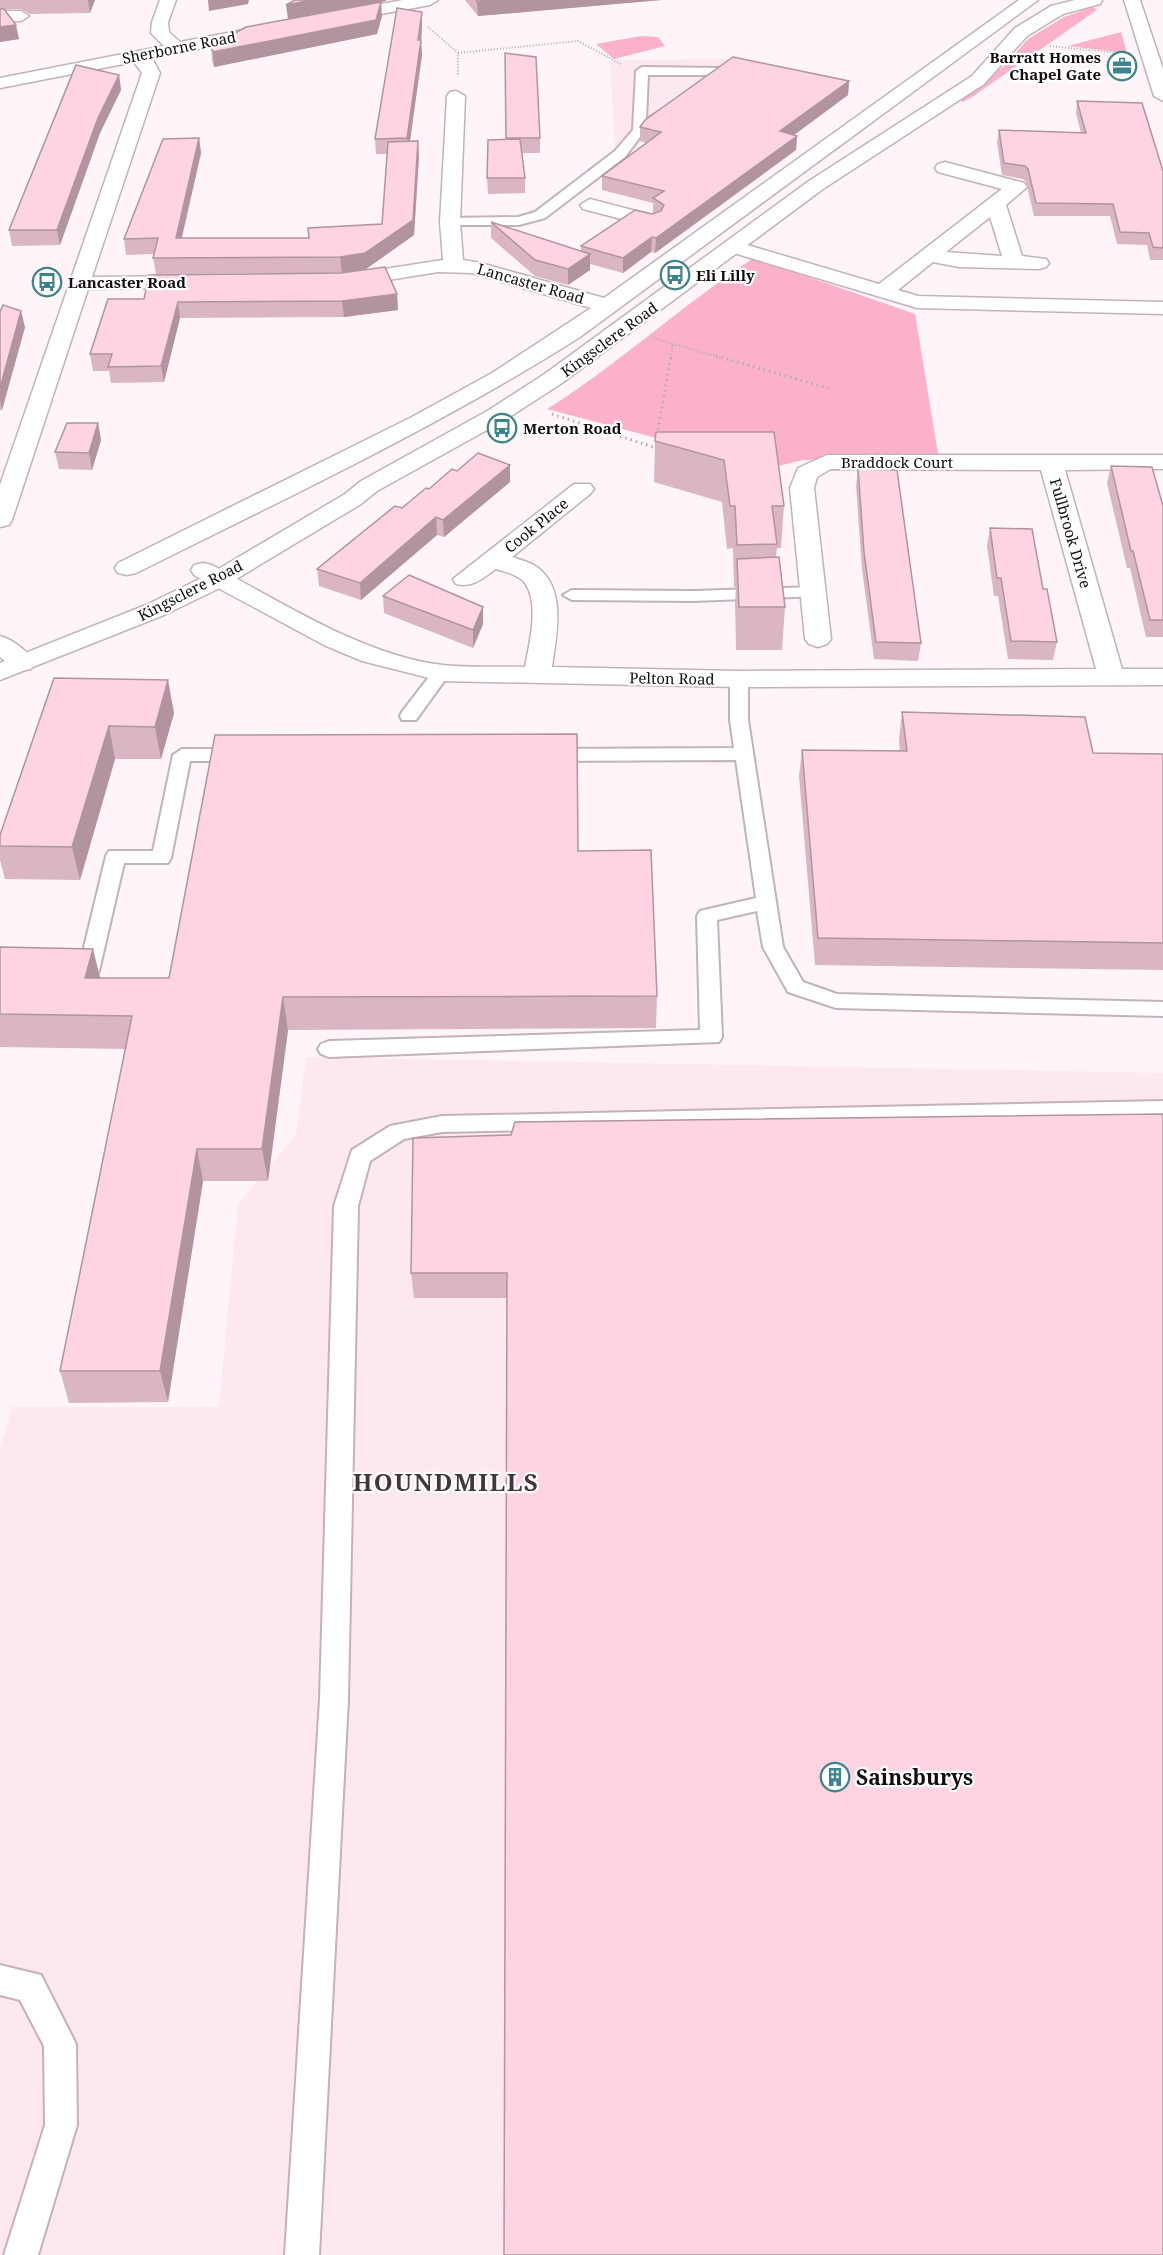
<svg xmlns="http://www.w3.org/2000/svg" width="1163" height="2255" font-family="'Noto Serif',serif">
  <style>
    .built { fill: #fee8ef }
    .green { fill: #fab1c9 }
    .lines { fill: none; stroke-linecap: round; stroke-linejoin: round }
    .lane-casing { stroke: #c3b2b7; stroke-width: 4 }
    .street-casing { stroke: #c3b2b7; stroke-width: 3 }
    .secondary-casing { stroke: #c3b2b7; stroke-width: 3 }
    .path-far1 { stroke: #b6acaf; stroke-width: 2; stroke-dasharray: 1 2; stroke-linecap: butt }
    .path { stroke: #b6acaf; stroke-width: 3; stroke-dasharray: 1.5 4; stroke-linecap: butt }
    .lane { fill: #fff; fill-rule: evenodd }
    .street { fill: #fff; fill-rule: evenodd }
    .secondary { fill: #fff; fill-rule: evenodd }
    .wall { fill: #dab6c1 }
    .shaded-wall { fill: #b1949d }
    .building { fill: #fdd4e0; stroke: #b1949d; stroke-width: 1.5 }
    .labels { text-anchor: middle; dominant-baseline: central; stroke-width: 4.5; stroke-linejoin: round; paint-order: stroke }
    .far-street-label { font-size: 15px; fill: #120c0e; stroke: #fff }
    .far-poi-label { font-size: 15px; font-weight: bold; fill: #120c0e; stroke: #fff; text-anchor: start }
    .near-poi-label { font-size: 21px; font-weight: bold; fill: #120c0e; stroke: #fff; text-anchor: start }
    .district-label { font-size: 24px; font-weight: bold; letter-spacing: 1.5px; fill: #43353a; stroke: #fff }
  </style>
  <rect width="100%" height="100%" fill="#fff4f7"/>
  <!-- built -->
  <g class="built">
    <path d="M725,59L735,62L656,134L629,152L615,149L610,60Z"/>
    <path d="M306,1057L1163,1073V2255H0V1449L12,1407H219L238,1204L296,1135Z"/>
  </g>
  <!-- green -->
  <g class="green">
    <path d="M1093,7L1097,10L972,97L963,102L960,100L1005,65L1028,39L1064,17Z"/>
    <path d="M1121,32L1127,53L1068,46Z"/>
    <path d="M641,36L658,37L665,46L614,59L596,44Z"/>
    <path d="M754,258L915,314L939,460H803L770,468L547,409C619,364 683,304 754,258Z"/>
  </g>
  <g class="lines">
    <!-- lane casing -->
    <g class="lane-casing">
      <g id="lane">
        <path d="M642,67L722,68L728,72L706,87L700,83L709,75H648L646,120L665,108L669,109V115L643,133L625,157L545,218L519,225H445L443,222L450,218L518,217L535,212L615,151L633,130L636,71Z"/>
        <path d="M813,587L822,592L819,596L693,601L572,600L563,595L572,590L693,591Z"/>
        <path d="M441,668L450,673L447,677L416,720H402L400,716L402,712L435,669Z"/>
        <path d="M739,674L748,679V720L783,947L803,982L837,994L1163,1002V1016L836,1008L788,992L763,947L757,911L717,920L722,1037L719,1042L329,1057L321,1054L318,1049L321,1044L329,1041L700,1030L697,916L700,911L756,898L736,760L547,761L538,755L547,749L734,748L730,720V679Z"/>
        <path d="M182,749H241L250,755L241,761H190L171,858L168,863H124L99,971L96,976H74L71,971L74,966L80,964L106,856L109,851H153L173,755Z"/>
        <path d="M1163,1101V1117L442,1132L404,1139L370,1161L358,1206L348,1699L319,2255H285L320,1699L334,1206L352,1150L390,1126L442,1116Z"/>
        <path d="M0,1965L41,1975L76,2044L77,2125L38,2255H4L45,2125L44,2046L20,2000L0,1995Z"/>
      </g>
    </g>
    <!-- street casing -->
    <g class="street-casing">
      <g id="street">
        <path d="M160,0H176L168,22L169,32L180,42L269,25L277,30L269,35L152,58L160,73L92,277L191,276L198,278L201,282L198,286L191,288L88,289L12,520L9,525L0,527V485L142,73L134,62L0,88V78L164,46L151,33L152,22Z"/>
        <path d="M403,0H438L430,5L337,22L329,17L337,12Z"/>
        <path d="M1019,0H1038L580,337C438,427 286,498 136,573L127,575L118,573L115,568L118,563L410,418L492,373L591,308L472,273L438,272L345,287L338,285L335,281L338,277L345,275L443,260L440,222L447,96L450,92L456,91L465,96L460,222L463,260L481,263L604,298Z"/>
        <path d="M1124,0H1140L1163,69V101L1154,96Z"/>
        <path d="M0,11H21L29,16L21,21H0Z"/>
        <path d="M945,162L1024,183L1027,187L1006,205L1022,256L1046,259L1049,263L1046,267L1039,269L959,267L933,262L898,290L918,296L1163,302V314L917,308L727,251L724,247L727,243L734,241L879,284L1002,189L938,172L935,168L938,164ZM990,217L1002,256L946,252Z"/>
        <path d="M590,199L659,217L662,221L659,225L652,227L583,209L580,205Z"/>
        <path d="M827,455H1163V469L1065,470L1122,669H1163V685L739,687L441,681L362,661L324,645L194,575L191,570L194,565L203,563L212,565C279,601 366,657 443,665C470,668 498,666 525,667C529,644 540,605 525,583C519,575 506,572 496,569C483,578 473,588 456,584L453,579L574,484H590L594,489L590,494L512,557C520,560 531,562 538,568C567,590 556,637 552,667L739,671L1096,669L1041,470L831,469L817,477L814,488L831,639L827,644L818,647L809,644L805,639L790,488L798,468Z"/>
        <path d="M0,636C14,640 27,651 35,663L31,669C17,672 11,667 0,657Z"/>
      </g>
    </g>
    <!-- secondary casing -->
    <g class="secondary-casing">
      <path id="secondary" d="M1075,0H1102L1100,4L1063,14L1027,36L984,84L823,189L562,383L505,420L377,491L361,504L228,584L164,615L0,680V663L146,605L210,574L345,494L361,481L489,410L546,373L809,181L972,76L1015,28L1051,6Z"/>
    </g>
    <!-- path-far1 -->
    <g class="path-far1">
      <path d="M428,27L458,53V75"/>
      <path d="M1050,46L1120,53"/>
      <path d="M458,53L578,41L621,64"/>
      <path d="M654,338L673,344L671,358"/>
      <path d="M673,344L722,358"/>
    </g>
    <!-- path -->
    <g class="path">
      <path d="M716,356L828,388"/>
      <path d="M552,414L659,449"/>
      <path d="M657,435L671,356"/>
    </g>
    <!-- lane -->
    <use href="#lane" class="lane"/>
    <!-- street -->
    <use href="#street" class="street"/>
    <!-- secondary -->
    <use href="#secondary" class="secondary"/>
  </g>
  <!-- wall -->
  <g class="wall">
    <path d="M0,0H95L90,13L30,14L21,9H1L19,39L0,42Z"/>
    <path d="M465,0H661L478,16Z"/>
    <path d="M382,16L377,34L214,67L212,61L211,46Z"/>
    <path d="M422,26L421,40L422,55L410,141L419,156L414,235L366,269L342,273L156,274L153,258L154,254L126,255L124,239L199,138L201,153L182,238H309L382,224L387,154H376L375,139Z"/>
    <path d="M505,53L540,138V153H522L525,178V193L488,194L487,178L506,140Z"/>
    <path d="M119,75L121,90L100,133L60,245L12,246L9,230Z"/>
    <path d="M849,81L848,95L794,135L797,136L796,150L655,253L651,252L623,273L590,264V270L568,285L535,276L491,238V222L581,251V246L654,214L653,213V203L602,190V176L647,143L640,141V127Z"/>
    <path d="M1077,101L1163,171V260H1150L1147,245L1117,244L1110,216H1034L1026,182L1023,179L1002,175L997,142L999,130L1081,133L1076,113Z"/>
    <path d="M397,294L398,310L344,317L180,318L164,382L111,383L109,371H93L90,354L144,299Z"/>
    <path d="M0,312L25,327L2,410H0Z"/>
    <path d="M98,423L101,440L92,470L59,469L55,452Z"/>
    <path d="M774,432L784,506L781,548H777L776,558L785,607L782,650H736L735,602L736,587H734L733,548L727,549L722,502L654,482L655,441Z"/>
    <path d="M1111,466L1163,506V637H1146L1130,568H1127L1107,483Z"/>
    <path d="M858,469L921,643L918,661L874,659L862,569L856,486Z"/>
    <path d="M510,482L444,537L437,535L361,600L319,586L317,569L429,489Z"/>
    <path d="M990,528L1057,642L1053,660L1008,659L998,596H994L987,546Z"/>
    <path d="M383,596L483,607V624L473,648L384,613Z"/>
    <path d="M54,678L174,713L161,759H115L80,880L5,879L0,860V835Z"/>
    <path d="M902,712L1093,753L1163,754V970L815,965L799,776L802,750L900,751L899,739Z"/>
    <path d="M578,851L657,996L656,1028L288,1030L268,1181H203L168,1402L69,1403L60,1371L125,1049L0,1047V947L100,978H169Z"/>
    <path d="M511,1135L507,1298H414L411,1273Z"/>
  </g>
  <!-- shaded-wall -->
  <g class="shaded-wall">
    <path d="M88,0H95L90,13Z"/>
    <path d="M208,0H249L248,4L209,11Z"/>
    <path d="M312,0H386V1L288,19L286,5Z"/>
    <path d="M497,0H661L478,16L477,2Z"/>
    <path d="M381,2L382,16L377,34L214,67L213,52Z"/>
    <path d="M422,12V26L421,41L422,55L408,154L407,138Z"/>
    <path d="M16,25L19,39L0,42V27Z"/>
    <path d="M119,75L121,90L100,133L60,245L57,230L98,118Z"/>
    <path d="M849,81L848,95L779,146L780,131Z"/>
    <path d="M797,136L796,150L655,253L656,238Z"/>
    <path d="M199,138L201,153L178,253L176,238Z"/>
    <path d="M418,141L419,156L414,235L366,269L342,273L340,257L413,220Z"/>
    <path d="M652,237L651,252L623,273V258Z"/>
    <path d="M590,254V270L568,285V269Z"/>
    <path d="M397,294L398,310L344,317L342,301Z"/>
    <path d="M178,302L180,318L164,382L161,366Z"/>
    <path d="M21,311L25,327L2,410L0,400V388Z"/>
    <path d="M98,423L101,440L92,470L89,453Z"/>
    <path d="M510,465V482L444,537L443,520Z"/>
    <path d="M436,517L437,535L361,600L360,583Z"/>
    <path d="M483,607V624L473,648V630Z"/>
    <path d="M168,680L174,713L161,759L155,727Z"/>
    <path d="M109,726L115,759L80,880L72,847Z"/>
    <path d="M93,949L101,981L85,978Z"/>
    <path d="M283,997L288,1030L268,1181L262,1149Z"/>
    <path d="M197,1149L203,1181L168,1402L160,1371Z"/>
  </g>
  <!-- building -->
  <g class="building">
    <path d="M295,0H312L286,5Z"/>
    <path d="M476,0H497L477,2Z"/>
    <path d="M381,2L376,20L213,52L211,46L246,27Z"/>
    <path d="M397,8L422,12L418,40H421L407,138L375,139Z"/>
    <path d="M0,9H4L16,25L0,27Z"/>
    <path d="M505,53L536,57L540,138H506Z"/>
    <path d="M733,57L849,81L780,131L797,136L656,238L652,237L623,258L581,246L635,210L652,214L661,211L664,205L653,198L664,191L602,176L661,132L640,127L645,120Z"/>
    <path d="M76,65L119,75L98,118L57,230H9Z"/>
    <path d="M1077,101L1142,103L1163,171V248L1153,247L1149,233L1120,232L1113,204L1036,203L1028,169L1025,166L1004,163L999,130L1086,133Z"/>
    <path d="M199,138L176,238H309L308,228L382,224L388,142L418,141L413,220L365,253L340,257L153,258L158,238L124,239L163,139Z"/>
    <path d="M520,139L525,178H487L488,140Z"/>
    <path d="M491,222L590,254L568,269L535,260Z"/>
    <path d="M385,267L397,294L342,301L178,302L161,366L108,367L112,354H90L108,299H144L149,275L341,273Z"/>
    <path d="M3,305L21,311L0,388V312Z"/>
    <path d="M67,423H98L89,453L55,452Z"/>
    <path d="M656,432H774L784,506H772L777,544L737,545L735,506H730L724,460L655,441Z"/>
    <path d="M478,453L510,465L443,520L436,517L360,583L317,569L395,506L402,508L426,488L429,489L452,469L457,471Z"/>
    <path d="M1111,466L1152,467L1163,506V620H1150L1133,551H1131Z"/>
    <path d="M858,469L897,470L921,643L876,642L864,552Z"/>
    <path d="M990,528L1032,529L1043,589H1047L1057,642L1011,641L1001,578H997Z"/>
    <path d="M779,557L785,607H739L737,559Z"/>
    <path d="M409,575L483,607L473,630L383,596Z"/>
    <path d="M54,678L168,680L155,727L109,726L72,847L0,846V835Z"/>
    <path d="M902,712L1085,717L1093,753L1163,754V943L818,938L802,750L907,751Z"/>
    <path d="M577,734L578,851L651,850L657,996L283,997L262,1149H197L160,1371H60L132,1016L0,1014V947L93,949L85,978H169L215,735Z"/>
    <path d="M1163,1114V2255H504L507,1273H411L413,1138L511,1135L515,1122Z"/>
  </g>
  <!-- icons -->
  <defs>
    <g id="office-ring" transform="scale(1.5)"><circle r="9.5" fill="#fff" stroke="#3c838d" stroke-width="1.5"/><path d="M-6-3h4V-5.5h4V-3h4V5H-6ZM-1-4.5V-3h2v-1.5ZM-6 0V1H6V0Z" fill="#3c838d"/></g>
    <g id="bus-ring" transform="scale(1.5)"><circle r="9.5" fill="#fff" stroke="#3c838d" stroke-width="1.5"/><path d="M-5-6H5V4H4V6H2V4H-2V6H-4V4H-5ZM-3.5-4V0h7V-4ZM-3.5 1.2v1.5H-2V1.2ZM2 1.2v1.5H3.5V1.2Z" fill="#3c838d"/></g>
    <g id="building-ring" transform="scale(1.5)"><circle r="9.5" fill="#fff" stroke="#3c838d" stroke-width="1.5"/><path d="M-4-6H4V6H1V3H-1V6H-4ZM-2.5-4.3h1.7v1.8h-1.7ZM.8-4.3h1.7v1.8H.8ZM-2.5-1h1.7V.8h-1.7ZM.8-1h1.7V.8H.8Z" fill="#3c838d"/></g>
  </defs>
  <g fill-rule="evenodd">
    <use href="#office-ring" x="1122" y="66"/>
    <use href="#bus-ring" x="675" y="275"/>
    <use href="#bus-ring" x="47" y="282"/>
    <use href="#bus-ring" x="502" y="428"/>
    <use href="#building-ring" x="835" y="1777"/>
  </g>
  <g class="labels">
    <!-- far-street labels -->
    <g class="far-street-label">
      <text transform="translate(179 47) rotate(-11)">Sherborne Road</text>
      <text transform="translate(531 283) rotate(16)">Lancaster Road</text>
      <text transform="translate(609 339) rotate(-36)">Kingsclere Road</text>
      <text x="897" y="462">Braddock Court</text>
      <text transform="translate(536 525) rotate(-39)">Cook Place</text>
      <text transform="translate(1071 533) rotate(74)">Fullbrook Drive</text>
      <text transform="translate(190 590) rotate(-27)">Kingsclere Road</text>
      <text transform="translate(672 678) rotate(1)">Pelton Road</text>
    </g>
    <!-- far-poi labels -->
    <g class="far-poi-label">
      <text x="1101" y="57" text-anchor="end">Barratt Homes<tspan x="1101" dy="17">Chapel Gate</tspan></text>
      <text x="696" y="275">Eli Lilly</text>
      <text x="68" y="282">Lancaster Road</text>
      <text x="523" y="428">Merton Road</text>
    </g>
    <!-- near-poi labels -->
    <g class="near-poi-label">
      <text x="856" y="1777">Sainsburys</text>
    </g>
    <!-- district labels -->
    <g class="district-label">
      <text x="446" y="1481">HOUNDMILLS</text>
    </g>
  </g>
</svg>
